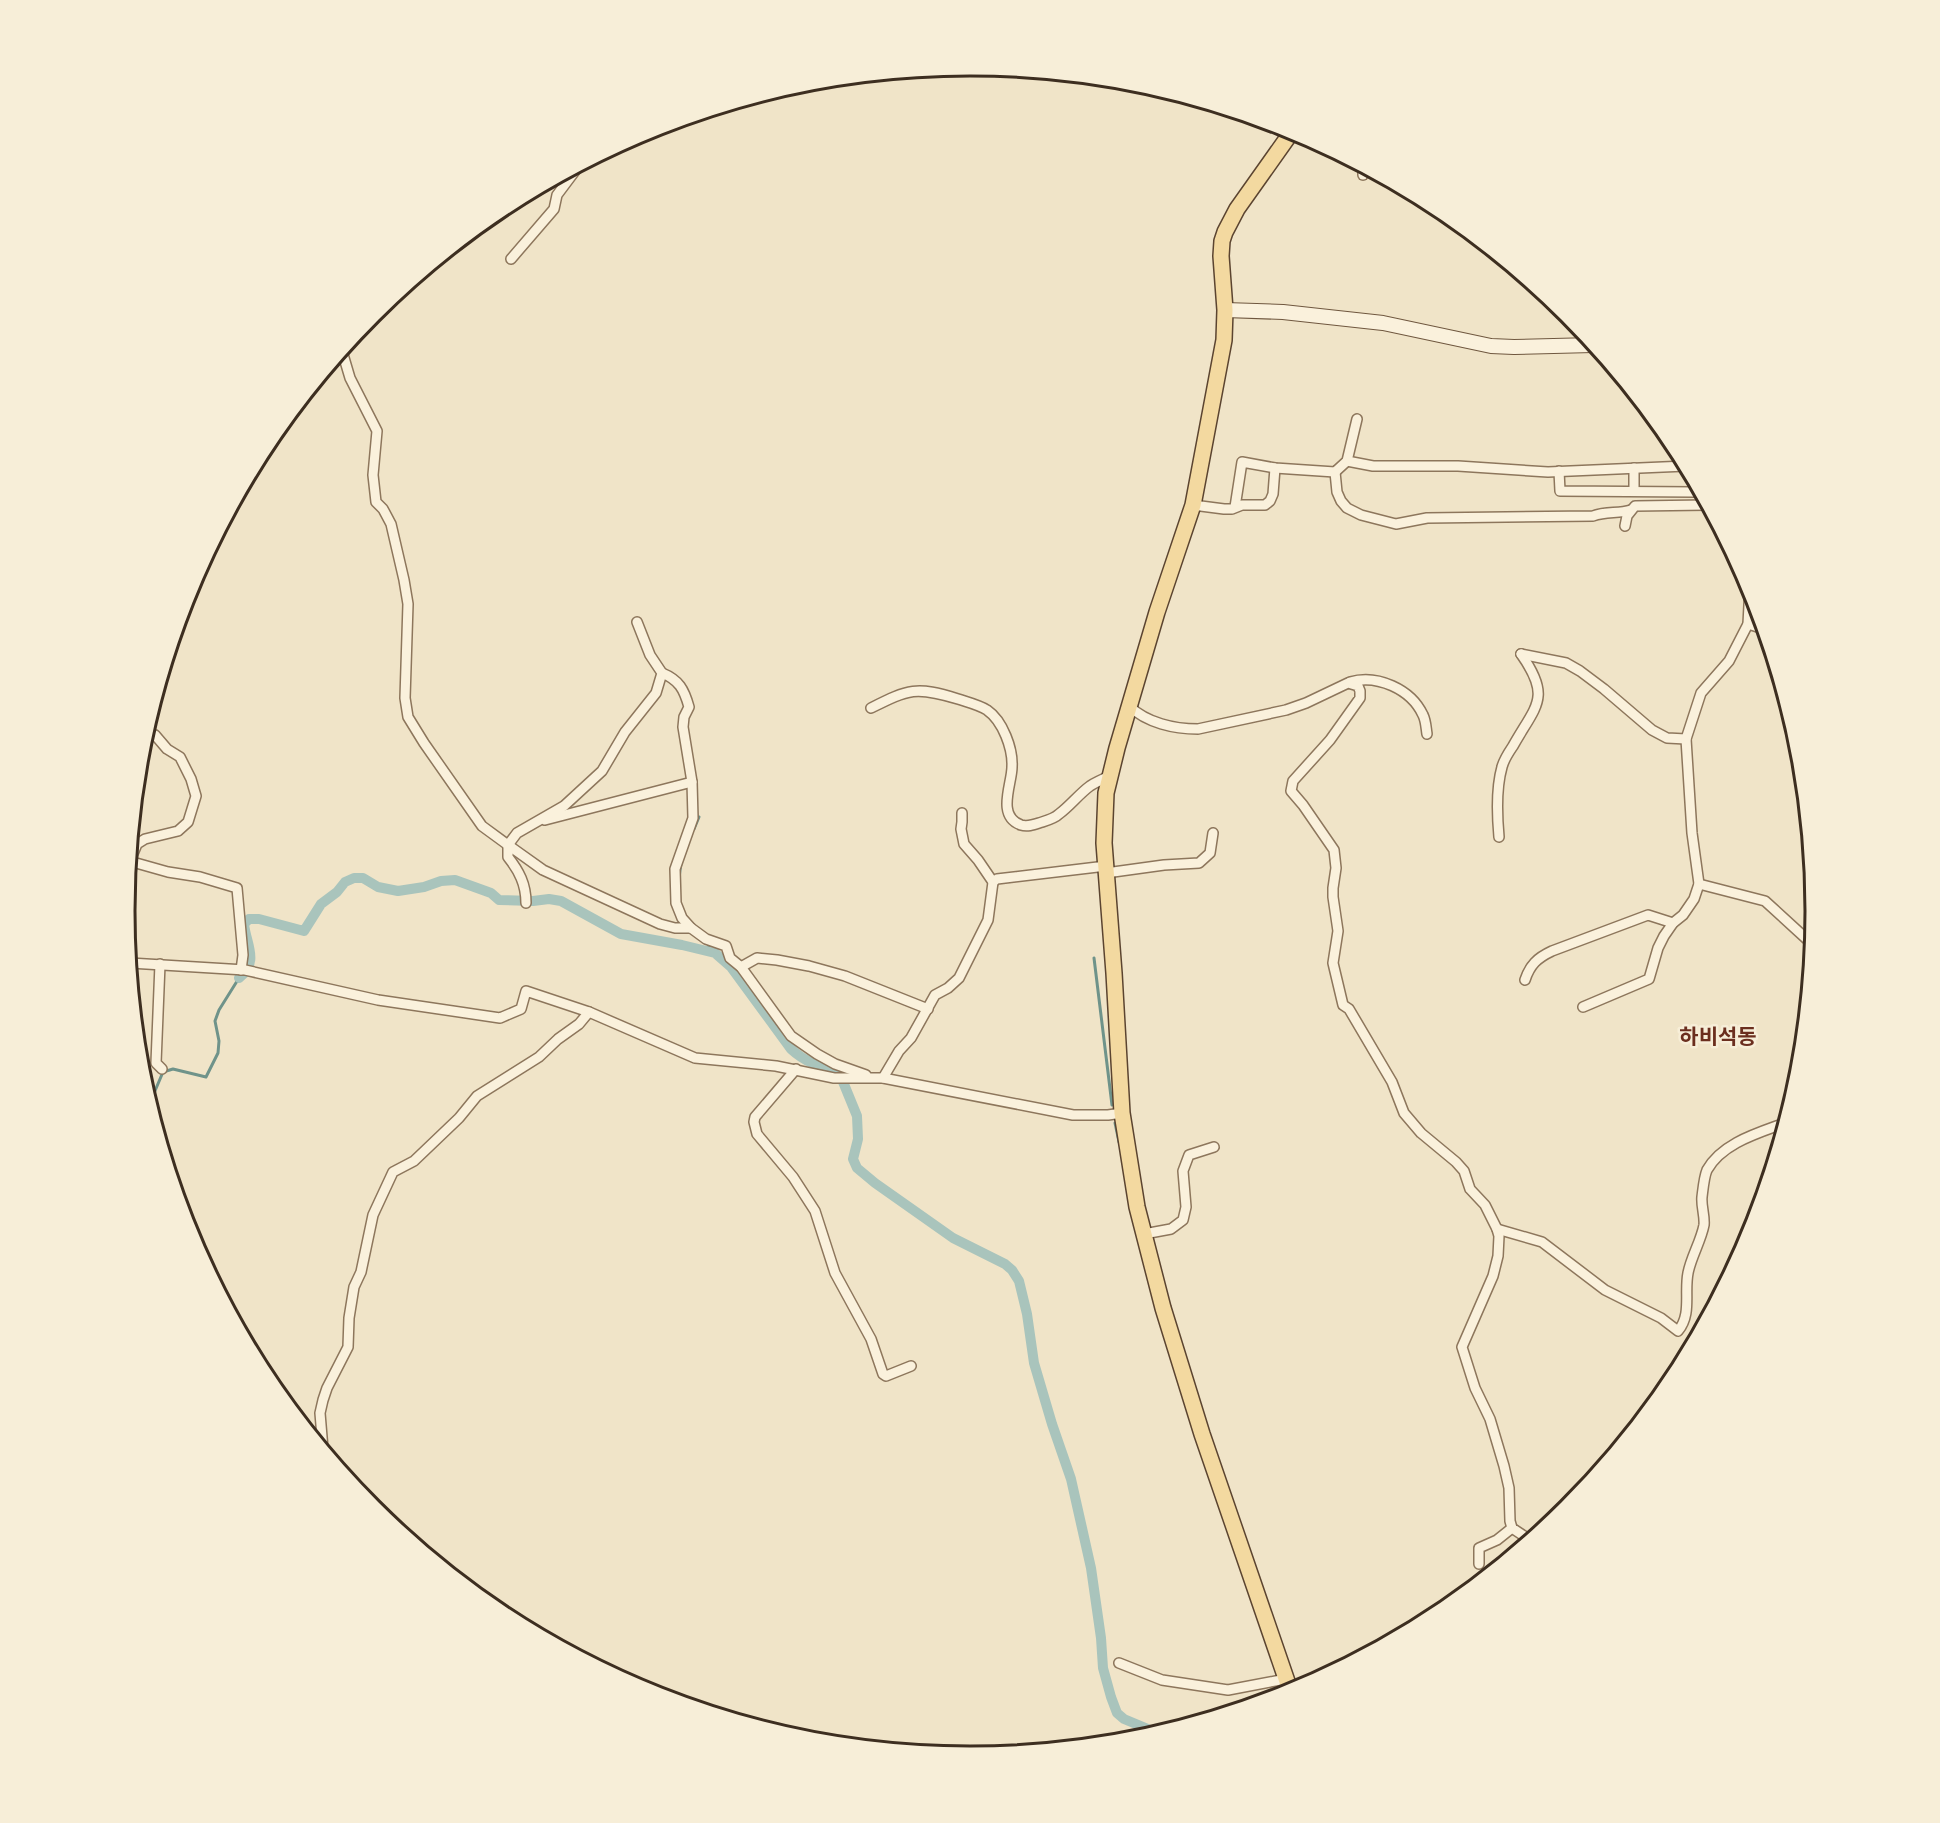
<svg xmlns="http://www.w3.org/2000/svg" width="1940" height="1823" font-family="'IBM Plex Serif','Noto Sans KR',serif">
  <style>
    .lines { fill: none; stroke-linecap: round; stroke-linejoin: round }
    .stream { stroke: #6f938a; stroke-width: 3 }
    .canal { stroke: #a9c4bc; stroke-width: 10 }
    .street-casing { stroke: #8d765c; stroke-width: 12 }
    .secondary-casing { stroke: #6f573f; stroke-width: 16 }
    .primary-casing { stroke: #5b4430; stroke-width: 18 }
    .street { stroke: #faf1dc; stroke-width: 9 }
    .secondary { stroke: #faf1dc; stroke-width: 14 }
    .primary { stroke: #f3d9a0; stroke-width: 15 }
    .labels { text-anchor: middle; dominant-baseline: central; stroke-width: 5; stroke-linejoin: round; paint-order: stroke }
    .quarter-label { font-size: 21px; font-weight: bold; fill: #6b2e1e; stroke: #f7eed8 }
    .rim { fill: none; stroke: #3d2e20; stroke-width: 3 }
  </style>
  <rect width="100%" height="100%" fill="#f0e4c8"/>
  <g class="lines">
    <!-- stream -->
    <g class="stream">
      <path d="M694,829L699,817"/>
      <path d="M679,878L681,863"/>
      <path d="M708,951L709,941"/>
      <path d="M1094,958L1112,1105"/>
      <path d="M149,1105L163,1072L173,1069L206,1077L218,1053L219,1041L215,1021L219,1010L239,978"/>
      <path d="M1115,1123L1119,1142"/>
    </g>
    <!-- canal -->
    <path class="canal" d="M239,978C260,962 246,944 244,924L249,919H259L304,931L321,904L337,892L345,882L354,878H363L378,887L398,891L424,887L441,881L455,880L491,893L499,900L533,901L549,899L561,901L621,934L682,945L715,953L731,967L791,1049C805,1062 820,1067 839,1072L857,1116L858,1139L853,1159L857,1168L875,1183L953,1238L1005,1264L1012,1270L1019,1281L1027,1314L1034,1363L1052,1424L1071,1479L1091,1568L1101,1638L1103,1668L1111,1697L1117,1713L1124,1719L1148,1729L1154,1735"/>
    <!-- street casing -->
    <g class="street-casing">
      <g id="street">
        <path d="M1363,168V175"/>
        <path d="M511,259L554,209L557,195L578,167"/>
        <path d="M342,351L350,378L377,431L373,475L376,502L383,509L391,524L404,580L408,604L405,698L408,717L424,743L482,826L508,845L543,870L660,924L675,928H691"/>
        <path d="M1347,461L1373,466H1458L1548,472L1686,466"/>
        <path d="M1559,471L1560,491L1694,492L1697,487"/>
        <path d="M1335,472L1337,492L1341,501L1347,508L1361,515L1396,524L1427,518L1593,516C1606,511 1618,514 1631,510"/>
        <path d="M1634,491V468"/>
        <path d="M1193,505L1224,509H1232L1242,505H1265L1270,501L1273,494L1275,468"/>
        <path d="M1235,507L1242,462L1275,468L1335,472L1347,461L1357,419"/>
        <path d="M1625,526L1627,516L1635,506L1707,505"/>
        <path d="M1748,624L1764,629"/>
        <path d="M1521,654L1566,663L1580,671L1604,689L1652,730L1667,738L1686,739"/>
        <path d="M662,673C679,680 684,689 689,707L684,717L683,727L692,782L693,818L675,869L676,903L682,918L691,928L706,939L726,946L730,958L741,967L791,1036L817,1054L835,1064L866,1075"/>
        <path d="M1350,682C1377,674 1411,689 1423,715C1426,721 1426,728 1427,734"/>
        <path d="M1129,706C1147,723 1174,729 1198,729L1286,710L1306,703L1348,683L1358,686L1360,691V698L1330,740L1293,781L1291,791L1303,805L1334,850L1336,868L1333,888V897L1338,931L1333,963L1343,1005L1349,1009L1392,1082L1404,1113L1421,1133L1456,1162L1464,1171L1470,1189L1485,1205L1497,1229L1499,1236L1498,1256L1493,1276L1462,1347L1475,1388L1490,1419L1504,1466L1509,1488L1510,1521L1512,1528L1530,1540"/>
        <path d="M871,708C909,689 916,686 958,699C967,702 979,705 987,710C1003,721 1013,749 1012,767C1012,784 996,816 1021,825C1027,827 1033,825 1039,823C1045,821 1054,819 1059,814C1070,806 1079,794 1090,786C1096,782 1103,779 1110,776"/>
        <path d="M545,820L692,782"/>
        <path d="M1499,837C1497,815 1496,788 1502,767C1504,759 1509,752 1513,746C1536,705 1552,698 1521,654"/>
        <path d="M129,861L168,872L200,877L237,888L243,955L241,970"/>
        <path d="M130,861L137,844L145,839L178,831L188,822L196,796L191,779L180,757L167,749L155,735"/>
        <path d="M1106,873L1164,865L1199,863L1210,853L1213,833"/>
        <path d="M993,882L997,879L1106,866"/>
        <path d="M1699,884L1765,901L1812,944"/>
        <path d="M526,903C526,884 519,871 508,857V845L517,833L564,806L602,771L625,732L656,693L662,673L650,655L637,622"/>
        <path d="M130,963L245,970L378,1000L500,1018L521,1009L526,991L589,1012L695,1058L776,1066L834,1078H883L1073,1115H1108L1122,1113"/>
        <path d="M160,964L156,1063L162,1069"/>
        <path d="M741,967L757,958L777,960L809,966L845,976L928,1009"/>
        <path d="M1525,980C1530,965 1537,958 1552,951L1648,915L1673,923"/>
        <path d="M1583,1007L1649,979L1658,948L1664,936L1673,923L1683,915L1694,899L1699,884L1692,833L1686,739L1701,693L1729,661L1748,624L1750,586"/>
        <path d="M796,1069L755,1117L754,1122L757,1134L793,1177L815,1211L835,1273L871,1339L883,1374L886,1376L911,1366"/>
        <path d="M883,1078L899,1051L911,1038L935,995L948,988L959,978L988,920L993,882L978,860L964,844L961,829L962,822V813"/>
        <path d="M1497,1229L1542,1242L1605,1290L1661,1318L1678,1331C1692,1314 1684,1293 1688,1273C1691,1257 1701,1241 1704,1225C1705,1216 1701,1206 1702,1197C1703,1189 1704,1177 1707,1170C1722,1143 1758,1133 1785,1123"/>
        <path d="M1144,1234L1171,1229L1183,1220L1186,1207L1183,1171L1189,1155L1214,1147"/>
        <path d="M323,1449L320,1413L323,1400L327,1388L348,1347L349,1318L354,1287L361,1272L373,1215L393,1172L414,1161L459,1118L477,1096L539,1057L558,1039L579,1024L589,1012"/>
        <path d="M1479,1564V1548L1497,1540L1512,1528"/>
        <path d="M1119,1663L1162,1680L1228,1690L1286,1679"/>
      </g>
    </g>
    <!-- secondary casing -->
    <g class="secondary-casing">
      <path id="secondary" d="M1225,310L1283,312L1383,323L1491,346L1514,347L1593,345"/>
    </g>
    <!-- primary casing -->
    <g class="primary-casing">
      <path id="primary" d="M1291,1693L1202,1434L1163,1308L1137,1207L1122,1113L1114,973L1104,843L1106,793L1117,748L1157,612L1193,505L1224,340L1225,310L1221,256L1222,241L1225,232L1237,209L1293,130"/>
    </g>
    <!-- street -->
    <use href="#street" class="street"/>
    <!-- secondary -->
    <use href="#secondary" class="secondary"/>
    <!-- primary -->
    <use href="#primary" class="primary"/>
  </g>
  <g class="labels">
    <!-- quarter labels -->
    <g class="quarter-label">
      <text x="1718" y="1036">하비석동</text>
    </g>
  </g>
  <!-- crop -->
  <path d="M0 0H1940V1823H0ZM135 911a835 835 0 1 1 1670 0a835 835 0 1 1-1670 0Z" fill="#f7eed8" fill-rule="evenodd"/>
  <path class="rim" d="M135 911a835 835 0 1 1 1670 0a835 835 0 1 1-1670 0Z"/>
</svg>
